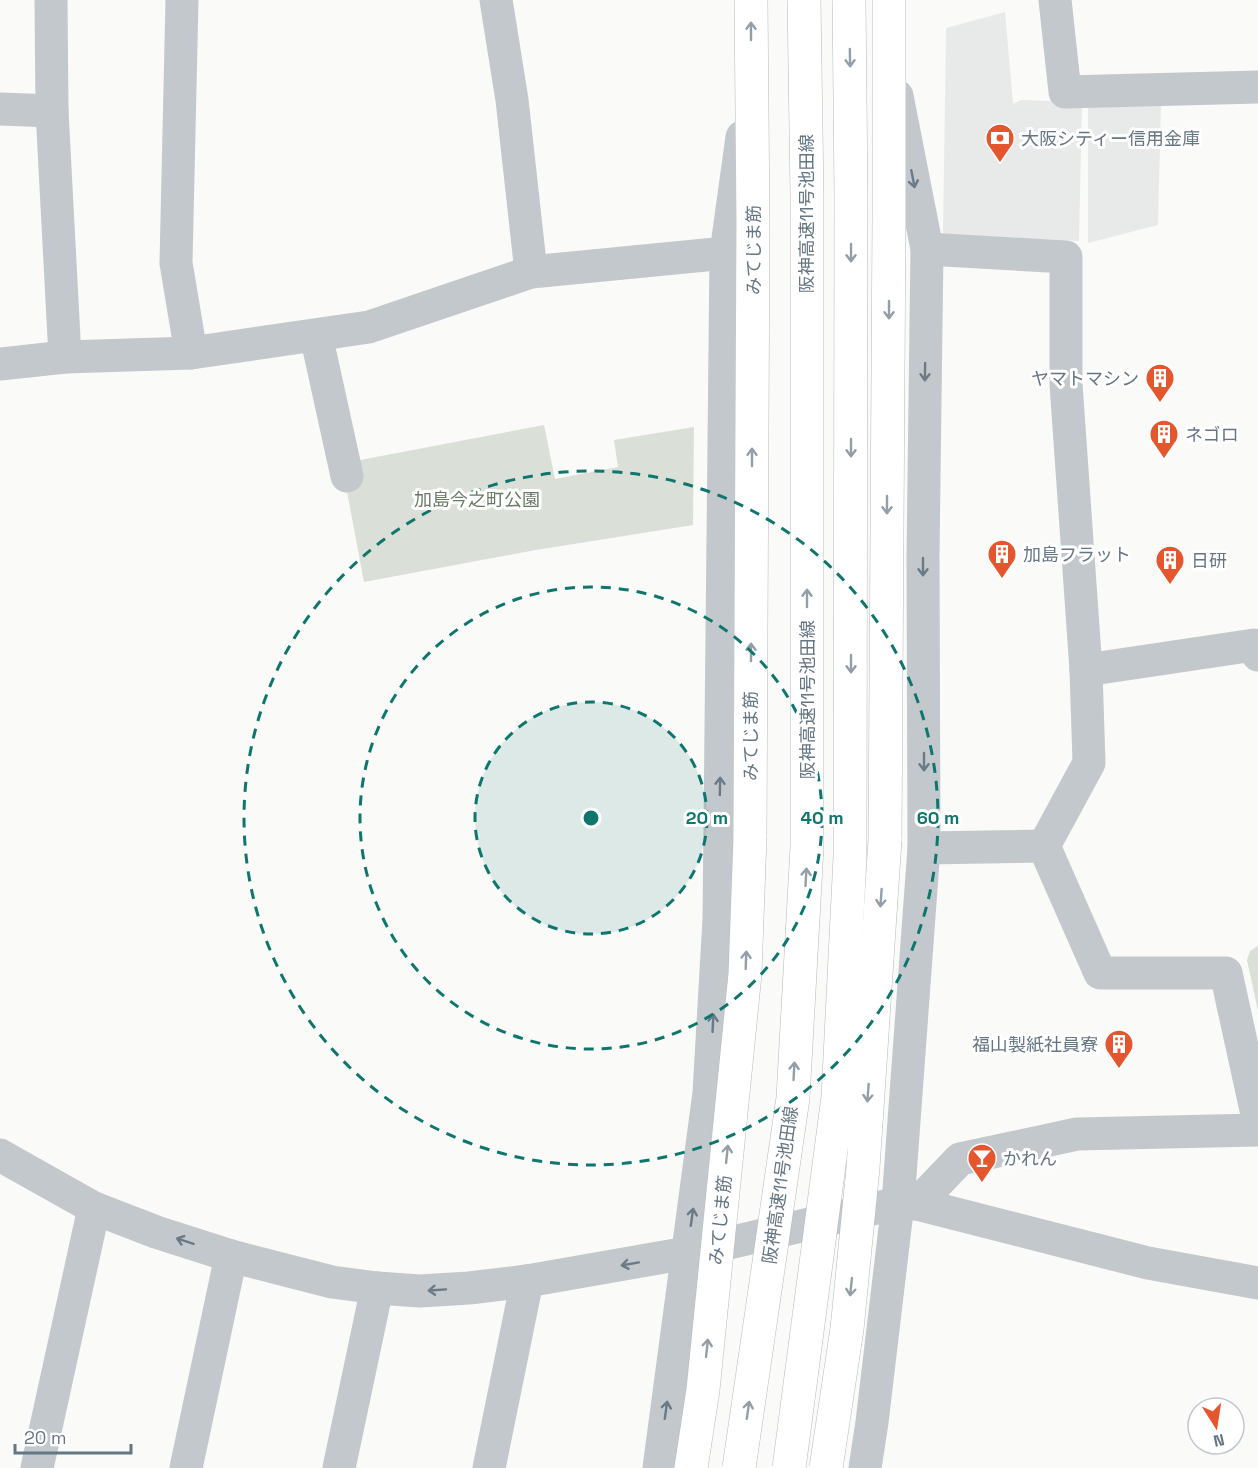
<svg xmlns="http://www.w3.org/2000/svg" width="1258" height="1468" font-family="'Space Grotesk','Noto Sans JP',sans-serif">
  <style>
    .built { fill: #e8e9e9 }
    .green { fill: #dadfd7 }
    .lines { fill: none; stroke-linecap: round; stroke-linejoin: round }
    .major-casing { stroke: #b5babe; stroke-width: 34 }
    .minor { stroke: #c3c8cc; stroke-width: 33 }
    .major { stroke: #fff; stroke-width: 33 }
    .major-bridge-casing { stroke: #b5babe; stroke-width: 34; stroke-linecap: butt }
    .highway-bridge-casing { stroke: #b4b9bd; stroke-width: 34; stroke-linecap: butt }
    .major-bridge { stroke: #fff; stroke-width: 33 }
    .highway-bridge { stroke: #fff; stroke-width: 33 }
    .oneway { stroke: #939fa8 }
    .oneway2 { stroke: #6a7a87 }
    .ring { fill: none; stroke: #0f766e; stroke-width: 3; stroke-dasharray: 10 8 }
    .labels { text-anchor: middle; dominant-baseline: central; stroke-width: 6; stroke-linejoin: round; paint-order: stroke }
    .poi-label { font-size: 18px; fill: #657683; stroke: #fff; text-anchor: start }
    .street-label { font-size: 18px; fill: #657683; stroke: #fff }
    .park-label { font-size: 18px; fill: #687a64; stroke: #fff }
    .centre { fill: #0f766e; stroke: #fff; stroke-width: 3 }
    .ring-label { font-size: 18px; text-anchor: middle; font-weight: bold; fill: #0f766e; stroke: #fff; stroke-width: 6; stroke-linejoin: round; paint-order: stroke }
  </style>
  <rect width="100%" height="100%" fill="#fafaf8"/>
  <!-- built -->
  <g class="built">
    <path d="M1005,12L1013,104L1021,100L1082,102L1079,241L943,234L946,28Z"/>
    <path d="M1161,102L1158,225L1088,243V104Z"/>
  </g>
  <!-- green -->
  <g class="green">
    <path d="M544,425L555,479L618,467L614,440L694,427L693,525L536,550L364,582L345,481L350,462Z"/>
    <path d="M1258,946V1011L1247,960L1250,951Z"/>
  </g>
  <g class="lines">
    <!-- major casing -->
    <g class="major-casing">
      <g id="major">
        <path d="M750,837L753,222L751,0"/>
        <path d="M885,840L889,219V0"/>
      </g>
    </g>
    <!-- minor -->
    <g class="minor">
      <path d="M51,0L52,111L65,357"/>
      <path d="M182,0L176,263L191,353"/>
      <path d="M496,0L512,100L531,272"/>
      <path d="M1055,0L1065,92L1258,87"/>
      <path d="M0,109L52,111"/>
      <path d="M927,249L1066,257V384L1086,670L1089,763L1044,846L1100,973H1226L1258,1119"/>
      <path d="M316,335L347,476"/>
      <path d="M0,364L65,357L191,353L369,327L531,272L726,253"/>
      <path d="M1086,670L1254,645L1258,655"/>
      <path d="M924,848L1044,846"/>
      <path d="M0,1155L94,1208L156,1232L231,1256L332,1282L377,1288L420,1291L469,1288L527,1281L687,1253L898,1203L917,1204L1148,1263L1258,1283"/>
      <path d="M917,1204L960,1159L1077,1134L1258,1130"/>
      <path d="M37,1468L94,1208"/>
      <path d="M186,1468L231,1256"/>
      <path d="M339,1468L377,1288"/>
      <path d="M489,1468L527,1281"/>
      <path d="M659,1468L709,1093L719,919L726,253L742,137"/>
      <path d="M865,1468L872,1422L898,1203L924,848L923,556L927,249L897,96"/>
    </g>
    <!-- major -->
    <use href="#major" class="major"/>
    <!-- major-bridge casing -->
    <g class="major-bridge-casing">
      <g id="major-bridge">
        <path d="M691,1468L703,1390L745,974L750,837"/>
        <path d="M826,1468L847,1329L863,1168L885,840"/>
      </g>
    </g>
    <!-- highway-bridge casing -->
    <g class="highway-bridge-casing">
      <g id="highway-bridge">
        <path d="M739,1468L793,1098L807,847V195L804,0"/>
        <path d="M789,1468L838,1097L850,857L851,196L849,0"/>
      </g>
    </g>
    <!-- major-bridge -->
    <use href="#major-bridge" class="major-bridge"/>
    <!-- highway-bridge -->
    <use href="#highway-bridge" class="highway-bridge"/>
  </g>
  <!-- one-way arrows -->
  <defs><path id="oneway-shaft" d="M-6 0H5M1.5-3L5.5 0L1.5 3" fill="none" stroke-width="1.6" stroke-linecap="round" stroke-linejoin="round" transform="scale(1.5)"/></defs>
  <g class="oneway">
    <use href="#oneway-shaft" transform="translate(751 31) rotate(-90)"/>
    <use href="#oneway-shaft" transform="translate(850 58) rotate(89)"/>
    <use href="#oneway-shaft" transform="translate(851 253) rotate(90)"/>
    <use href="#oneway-shaft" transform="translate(889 310) rotate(90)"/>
    <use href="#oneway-shaft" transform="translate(851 448) rotate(90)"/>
    <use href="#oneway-shaft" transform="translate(752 457) rotate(-90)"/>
    <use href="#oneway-shaft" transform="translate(887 505) rotate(90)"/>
    <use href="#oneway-shaft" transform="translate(807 598) rotate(-90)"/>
    <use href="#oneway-shaft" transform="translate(751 652) rotate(-90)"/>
    <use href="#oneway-shaft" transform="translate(851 664) rotate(90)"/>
    <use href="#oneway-shaft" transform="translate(806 877) rotate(-87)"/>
    <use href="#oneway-shaft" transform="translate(881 898) rotate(94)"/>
    <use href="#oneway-shaft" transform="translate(746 960) rotate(-88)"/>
    <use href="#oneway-shaft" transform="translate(794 1071) rotate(-87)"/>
    <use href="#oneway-shaft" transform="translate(868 1093) rotate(94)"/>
    <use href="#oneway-shaft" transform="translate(727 1154) rotate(-84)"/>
    <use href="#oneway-shaft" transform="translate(851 1287) rotate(96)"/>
    <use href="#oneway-shaft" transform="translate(707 1348) rotate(-84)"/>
    <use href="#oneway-shaft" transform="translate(748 1410) rotate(-82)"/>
  </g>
  <g class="oneway2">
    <use href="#oneway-shaft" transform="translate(913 179) rotate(79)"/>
    <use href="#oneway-shaft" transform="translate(925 372) rotate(91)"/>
    <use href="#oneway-shaft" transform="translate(923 567) rotate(90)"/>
    <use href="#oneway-shaft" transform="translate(924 762) rotate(90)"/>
    <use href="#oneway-shaft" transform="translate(720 786) rotate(-89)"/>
    <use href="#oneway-shaft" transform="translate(713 1023) rotate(-87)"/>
    <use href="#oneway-shaft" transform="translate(692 1217) rotate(-82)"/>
    <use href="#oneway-shaft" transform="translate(185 1241) rotate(-162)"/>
    <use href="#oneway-shaft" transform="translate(630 1264) rotate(170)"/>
    <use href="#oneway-shaft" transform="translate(437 1290) rotate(176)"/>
    <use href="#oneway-shaft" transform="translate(666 1410) rotate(-82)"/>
  </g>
  <!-- distance rings -->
  <circle cx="591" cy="818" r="116" fill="#0f766e" fill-opacity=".12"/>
  <g class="ring">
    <circle cx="591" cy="818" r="116"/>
    <circle cx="591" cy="818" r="231"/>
    <circle cx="591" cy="818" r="347"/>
  </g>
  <!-- icons -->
  <defs>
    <g id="bank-pin" transform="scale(1.5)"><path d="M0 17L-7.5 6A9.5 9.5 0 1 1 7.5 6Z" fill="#e4572e" stroke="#fff"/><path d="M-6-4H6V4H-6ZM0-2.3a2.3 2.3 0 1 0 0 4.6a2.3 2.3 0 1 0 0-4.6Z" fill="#fff"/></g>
    <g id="building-pin" transform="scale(1.5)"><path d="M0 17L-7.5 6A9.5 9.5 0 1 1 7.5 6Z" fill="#e4572e" stroke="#fff"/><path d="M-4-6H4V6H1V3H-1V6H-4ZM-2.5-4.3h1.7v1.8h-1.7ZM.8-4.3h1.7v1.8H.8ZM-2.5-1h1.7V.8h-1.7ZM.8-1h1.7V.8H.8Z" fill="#fff"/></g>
    <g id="bar-pin" transform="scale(1.5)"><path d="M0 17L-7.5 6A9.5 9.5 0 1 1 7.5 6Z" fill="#e4572e" stroke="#fff"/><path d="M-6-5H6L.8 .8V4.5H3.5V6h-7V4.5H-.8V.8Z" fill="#fff"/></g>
  </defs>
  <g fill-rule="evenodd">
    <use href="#bank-pin" x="1000" y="138"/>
    <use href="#building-pin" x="1160" y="378"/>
    <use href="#building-pin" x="1164" y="434"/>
    <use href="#building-pin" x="1002" y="554"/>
    <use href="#building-pin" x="1170" y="560"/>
    <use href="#building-pin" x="1119" y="1044"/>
    <use href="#bar-pin" x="982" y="1158"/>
  </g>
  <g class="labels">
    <!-- poi labels -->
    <g class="poi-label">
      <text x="1021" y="138">大阪シティー信用金庫</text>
      <text x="1139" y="378" text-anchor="end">ヤマトマシン</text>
      <text x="1185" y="434">ネゴロ</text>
      <text x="1023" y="554">加島フラット</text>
      <text x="1191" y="560">日研</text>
      <text x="1098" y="1044" text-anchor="end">福山製紙社員寮</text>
      <text x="1003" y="1158">かれん</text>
    </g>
    <!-- street labels -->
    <g class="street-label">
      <text transform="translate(806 214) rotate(-90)">阪神高速11号池田線</text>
      <text transform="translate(753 250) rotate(-90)">みてじま筋</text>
      <text transform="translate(807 700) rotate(-90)">阪神高速11号池田線</text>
      <text transform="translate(750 736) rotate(-90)">みてじま筋</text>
      <text transform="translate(780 1185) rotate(-82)">阪神高速11号池田線</text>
      <text transform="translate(720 1220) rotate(-84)">みてじま筋</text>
    </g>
    <!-- park labels -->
    <g class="park-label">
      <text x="477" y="499">加島今之町公園</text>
    </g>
  </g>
  <circle cx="591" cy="818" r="9" class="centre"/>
  <g class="ring-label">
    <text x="707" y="824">20 m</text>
    <text x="822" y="824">40 m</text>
    <text x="938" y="824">60 m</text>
  </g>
  <!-- north arrow -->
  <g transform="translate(1216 1426) rotate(168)"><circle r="28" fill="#ffffff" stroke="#c1c8cd" stroke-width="1.5"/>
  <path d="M0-4.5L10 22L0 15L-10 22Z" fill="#e4572e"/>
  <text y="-9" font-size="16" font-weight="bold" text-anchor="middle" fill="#657683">N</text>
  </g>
  <!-- scale -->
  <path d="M15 1444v9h116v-9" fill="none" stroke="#657683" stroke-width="3"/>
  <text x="24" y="1444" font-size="18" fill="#657683" stroke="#ffffff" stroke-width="4.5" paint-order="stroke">20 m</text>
</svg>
